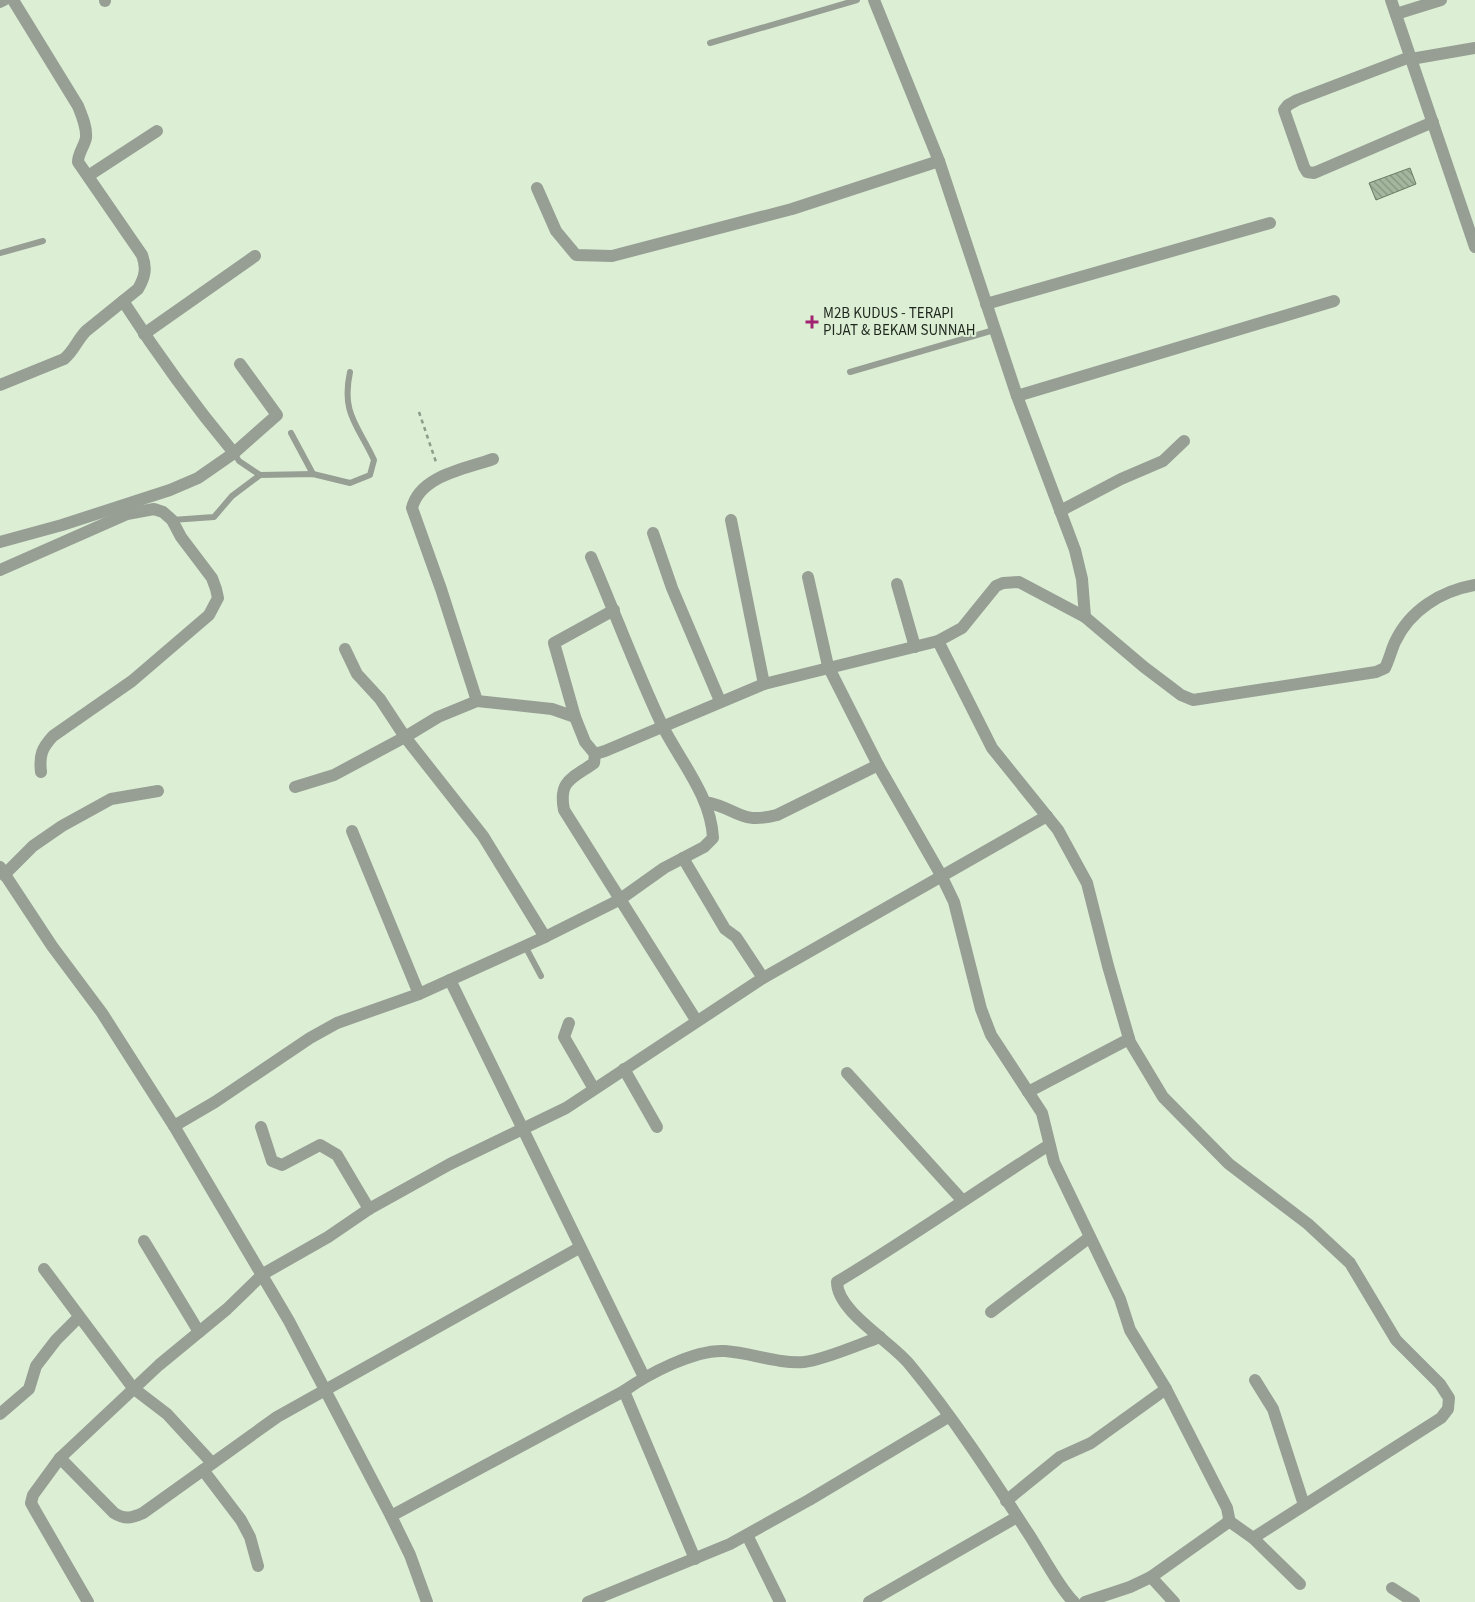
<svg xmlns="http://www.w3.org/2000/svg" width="1475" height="1602" font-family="'Source Sans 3',sans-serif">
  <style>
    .building { fill: url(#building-back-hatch); stroke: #6a7b64 }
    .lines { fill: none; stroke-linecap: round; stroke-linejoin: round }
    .path { stroke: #8d9b88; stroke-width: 2.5; stroke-dasharray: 4 4; stroke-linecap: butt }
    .service { stroke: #979f95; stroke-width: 6 }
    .minor { stroke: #979f95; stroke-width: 12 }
    .poi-dot { fill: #a22171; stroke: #dcefd5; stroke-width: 2 }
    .labels { text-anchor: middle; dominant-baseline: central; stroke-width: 4; stroke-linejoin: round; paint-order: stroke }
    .poi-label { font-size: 15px; fill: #1f261d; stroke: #dcefd5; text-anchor: start }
  </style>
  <defs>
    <pattern id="building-back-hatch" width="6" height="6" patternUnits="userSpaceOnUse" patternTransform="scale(1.25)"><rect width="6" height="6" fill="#a4b69e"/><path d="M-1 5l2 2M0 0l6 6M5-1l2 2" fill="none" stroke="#859480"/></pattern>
  </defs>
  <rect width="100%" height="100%" fill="#dcefd5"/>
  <!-- building -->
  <path class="building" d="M1410,168L1416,184L1376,200L1369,183Z"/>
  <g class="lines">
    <!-- path -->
    <path class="path" d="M419,412L437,465"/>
    <!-- service -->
    <g class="service">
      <path d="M710,43L857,0"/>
      <path d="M0,253L43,241"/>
      <path d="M850,372L994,330"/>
      <path d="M291,433L313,474"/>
      <path d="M234,453L239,461L260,475L313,474L350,483L370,475L374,460C358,425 341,414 350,372"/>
      <path d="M172,520L214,517L232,496L260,475"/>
      <path d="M525,946L541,976"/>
    </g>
    <!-- minor -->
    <g class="minor">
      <path d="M105,0V1"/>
      <path d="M874,0L939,161L1017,396L1075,550L1082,579L1085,617"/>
      <path d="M1391,0L1475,247"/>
      <path d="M0,2L4,0"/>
      <path d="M1396,14L1441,0"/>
      <path d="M1410,57L1297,100L1288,105L1284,110L1304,167L1307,172L1314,173L1433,122"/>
      <path d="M1411,59L1475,48"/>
      <path d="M88,176L157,131"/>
      <path d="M537,188L556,231L576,255L612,256L792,209L939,161"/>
      <path d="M123,301C157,354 194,405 234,453"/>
      <path d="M986,304L1270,223"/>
      <path d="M144,334L255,256"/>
      <path d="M0,385L64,359C74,351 77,340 86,331L138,289C145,277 147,268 142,255L78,162C78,153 84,147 86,138C87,127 82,116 78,106L13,0"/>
      <path d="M1017,396L1334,301"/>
      <path d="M1060,511L1121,479L1163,461L1184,441"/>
      <path d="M731,520L764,684"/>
      <path d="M653,533L672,588L720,701"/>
      <path d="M0,542L62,525L170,490L198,478L234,453L277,415L240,364"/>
      <path d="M0,570L127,514L154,509L163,512L172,520L181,537L212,578L216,589L218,598L209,615L132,681L53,736C42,748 39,755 41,772"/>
      <path d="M808,577L828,666L878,765L941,875L954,902L981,1009L991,1035L1042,1113L1054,1162L1120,1299L1130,1330L1166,1389L1227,1508L1229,1518L1227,1523L1151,1577"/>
      <path d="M897,584L915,647"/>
      <path d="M938,641L992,748L1058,830L1087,883L1108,966L1130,1042L1163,1097L1229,1164L1308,1224L1350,1263L1396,1340L1440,1384L1449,1398L1448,1409L1441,1418L1253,1538"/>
      <path d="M345,649L357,674L380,699L405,737L483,836L545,937"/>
      <path d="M477,701L441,589L412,508C420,475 466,469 493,459"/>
      <path d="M575,717L554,643L614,610"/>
      <path d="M595,754L594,763C573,778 558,780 564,810L696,1020"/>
      <path d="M295,787L334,775L405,737L438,717L477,701L552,709L575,717L585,742L595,754L605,751L764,684L938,641L962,628L996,586L1003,583L1019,582L1085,617L1144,667L1181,695L1193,700L1376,672L1385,668C1389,660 1391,651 1395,642C1410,610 1441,591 1475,585"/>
      <path d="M705,802C738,808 739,825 777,815L878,765"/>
      <path d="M352,831L419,994"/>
      <path d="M683,858L725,929L736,937L763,978"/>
      <path d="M0,867L52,946L102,1013L174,1126L289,1321L391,1516L410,1555L427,1602"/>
      <path d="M4,875L33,846L62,826L111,799L158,791"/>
      <path d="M450,980L644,1377"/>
      <path d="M569,1023L564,1037L594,1089"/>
      <path d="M624,1069L657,1127"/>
      <path d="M847,1073L962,1200"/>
      <path d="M1028,1092L1129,1039"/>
      <path d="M174,1126L215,1102L310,1038L337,1023L419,994L545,937L619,900L664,868L704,847L713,838C711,796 680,761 662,725C636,670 615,613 591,557"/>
      <path d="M261,1127L272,1161L282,1165L320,1145L337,1155L369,1209"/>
      <path d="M1049,1145C978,1190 909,1239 837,1282C837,1312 892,1342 910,1365C953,1417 990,1474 1026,1530C1038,1547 1060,1590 1074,1602"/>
      <path d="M144,1241L199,1332"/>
      <path d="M44,1269L133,1388L167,1414L212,1463"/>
      <path d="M991,1312L1090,1237"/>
      <path d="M1255,1380L1273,1409L1304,1505"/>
      <path d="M624,1391L695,1559"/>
      <path d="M0,1414L29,1389L36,1366L56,1340L79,1317"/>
      <path d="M60,1458L114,1513C125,1520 132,1518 143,1513L277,1417L579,1248"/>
      <path d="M203,1470L241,1520L250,1537L258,1566"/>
      <path d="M1006,1501L1060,1457L1091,1443L1166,1389"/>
      <path d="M391,1516L624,1391C648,1374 695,1349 725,1351C752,1353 778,1364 804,1362C824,1360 860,1344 880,1337"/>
      <path d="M1229,1521L1253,1538L1300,1584"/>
      <path d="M747,1535L780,1602"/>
      <path d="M1392,1588L1414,1602"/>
      <path d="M88,1602L36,1512L31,1503L33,1495L60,1458L159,1365L227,1309L263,1274L328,1237L369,1209L450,1164L566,1108L763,978L1047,816"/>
      <path d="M588,1602L730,1544L809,1500L948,1417"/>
      <path d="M869,1602L1017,1517"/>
      <path d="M1085,1602L1130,1587L1151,1577L1174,1602"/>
    </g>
  </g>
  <!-- markers -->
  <path class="poi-dot" d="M809.5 314.5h5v5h5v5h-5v5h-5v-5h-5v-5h5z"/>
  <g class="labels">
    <!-- poi labels -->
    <g class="poi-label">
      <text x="823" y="313">M2B KUDUS - TERAPI<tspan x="823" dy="17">PIJAT &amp; BEKAM SUNNAH</tspan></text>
    </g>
  </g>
</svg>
